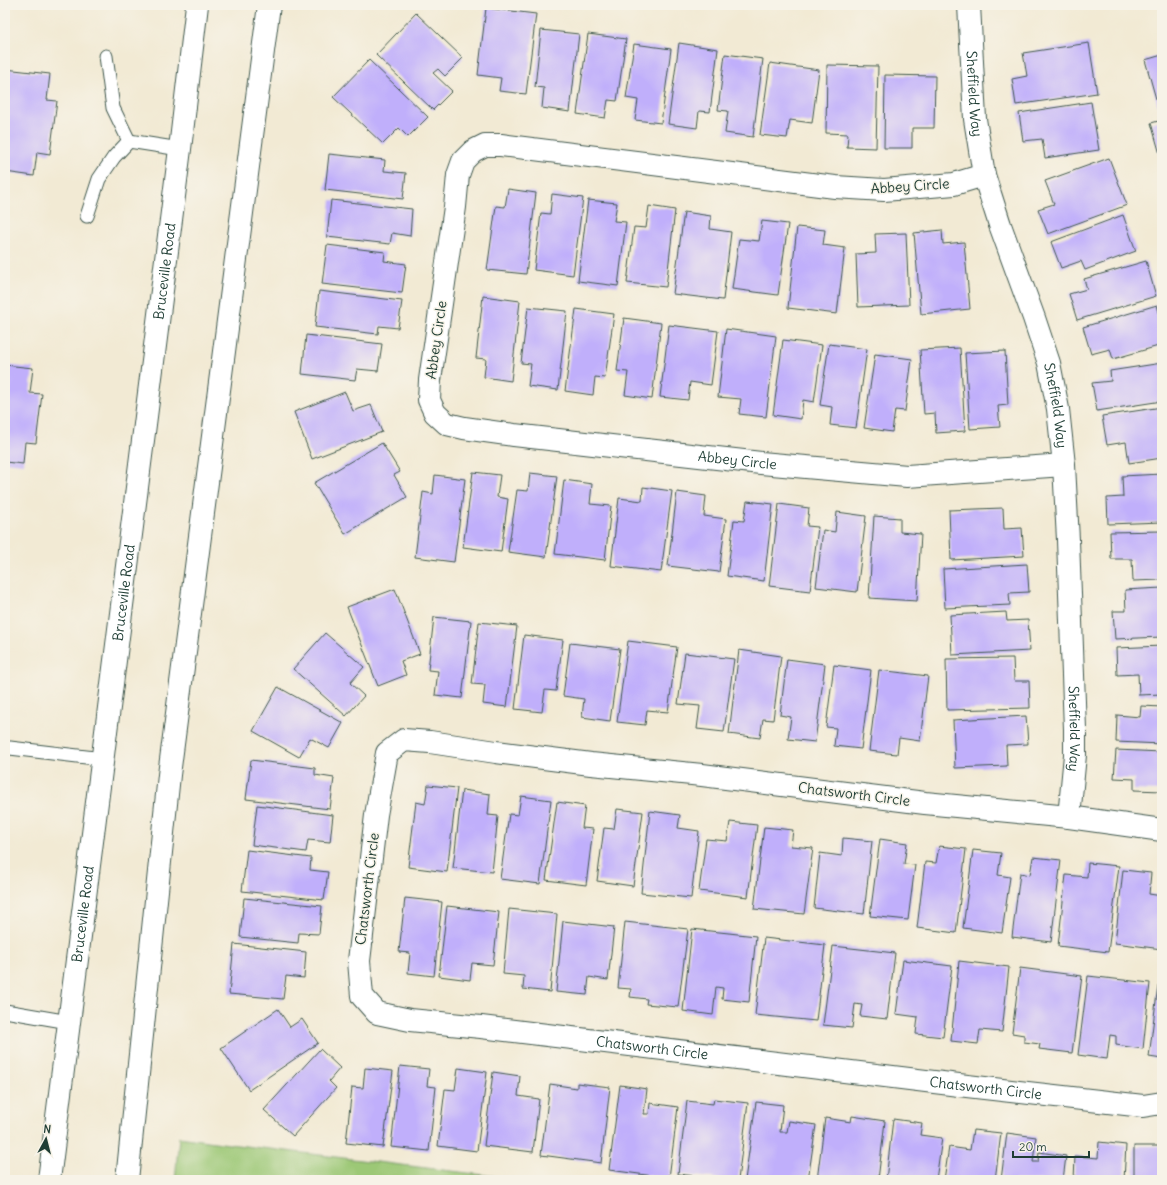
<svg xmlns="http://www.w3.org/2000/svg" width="1167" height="1185" font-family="Delius,sans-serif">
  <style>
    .green { fill: #9cc876; stroke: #5e8255 }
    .building { fill: #c0affb }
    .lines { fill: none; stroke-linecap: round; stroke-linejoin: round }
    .service-casing { stroke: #3f574c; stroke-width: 15 }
    .minor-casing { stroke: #3f574c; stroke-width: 24 }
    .secondary-casing { stroke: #3f574c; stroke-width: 24 }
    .service { stroke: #fff; stroke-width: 13 }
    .minor { stroke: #fff; stroke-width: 22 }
    .secondary { stroke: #fff; stroke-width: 22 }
    .labels { text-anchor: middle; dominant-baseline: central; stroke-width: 3; stroke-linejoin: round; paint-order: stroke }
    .street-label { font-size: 14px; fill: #1f3d34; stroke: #f7f3e8 }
  </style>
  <rect width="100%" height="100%" fill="#f7f3e8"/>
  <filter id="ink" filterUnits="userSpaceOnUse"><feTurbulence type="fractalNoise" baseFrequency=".025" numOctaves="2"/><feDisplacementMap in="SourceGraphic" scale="8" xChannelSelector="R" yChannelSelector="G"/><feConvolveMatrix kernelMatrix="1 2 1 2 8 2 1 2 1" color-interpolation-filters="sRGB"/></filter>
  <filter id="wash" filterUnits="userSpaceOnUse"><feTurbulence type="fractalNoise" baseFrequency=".012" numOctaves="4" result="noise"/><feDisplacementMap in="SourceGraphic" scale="16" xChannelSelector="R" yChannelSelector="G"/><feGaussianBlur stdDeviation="0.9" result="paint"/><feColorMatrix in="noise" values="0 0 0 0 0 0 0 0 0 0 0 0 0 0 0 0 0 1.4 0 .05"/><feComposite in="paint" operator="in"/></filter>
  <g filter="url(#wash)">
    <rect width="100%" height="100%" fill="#f2ead4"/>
    <!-- green -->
    <path class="green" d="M179,1137L229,1144L525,1180H175Z"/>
    <g id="blocks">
      <!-- building -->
      <g class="building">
        <path d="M486,8L536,14L526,94L499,91L501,78L478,75Z"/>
        <path d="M416,13L463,58L445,76L438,69L433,73L452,91L433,110L376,55Z"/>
        <path d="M541,30L579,34L570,112L542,108L544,88L535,87Z"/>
        <path d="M588,34L626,39L617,101L608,100L605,118L577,114Z"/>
        <path d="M679,43L718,49L710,112L699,111L697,128L668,124Z"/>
        <path d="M1089,43L1097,93L1016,105L1012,79L1027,76L1023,53Z"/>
        <path d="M634,44L671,49L661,123L635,120L638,100L626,98Z"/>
        <path d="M5,52L8,53L6,66H5Z"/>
        <path d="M725,54L763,59L753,137L725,133L728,111L718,110Z"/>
        <path d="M1162,55V105L1158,106L1145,60Z"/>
        <path d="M369,60L428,117L408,137L399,128L383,144L333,97Z"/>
        <path d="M770,63L819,70L812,123L790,120L787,138L760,135Z"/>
        <path d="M827,65L878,66L876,148L847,147L848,134L826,133Z"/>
        <path d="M5,69L50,74L47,100L57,101L50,154L37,152L34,176L5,172Z"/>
        <path d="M885,75L935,76L934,128H912V148H884Z"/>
        <path d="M1091,102L1099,150L1045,158L1042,139L1023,141L1019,113Z"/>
        <path d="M1162,120V161L1151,123Z"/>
        <path d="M329,154L385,160L384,171L406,173L403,199L325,190Z"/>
        <path d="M1109,158L1127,205L1048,234L1038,209L1054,204L1045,181Z"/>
        <path d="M508,189L536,193L526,274L487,270L496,206L505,207Z"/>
        <path d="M552,194L583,198L573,275L534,270L541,213L550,214Z"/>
        <path d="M331,200L412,209L410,236L392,233L390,244L327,237Z"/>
        <path d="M588,200L617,203L614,221L626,222L618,286L578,281Z"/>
        <path d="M649,206L675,210L666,287L627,283L634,227L646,228Z"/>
        <path d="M684,212L711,216L710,229L731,232L723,300L673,294Z"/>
        <path d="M1123,215L1136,251L1085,270L1081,261L1061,268L1051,242Z"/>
        <path d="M762,221L788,224L778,295L732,289L739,239L759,241Z"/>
        <path d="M797,227L825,230L823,245L845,248L837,314L788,308Z"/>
        <path d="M942,230L943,244L964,242L970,309L921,314L914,233Z"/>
        <path d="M906,233L909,305L858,307L856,254L876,253L875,234Z"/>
        <path d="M327,245L385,252L384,261L406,264L402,293L322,284Z"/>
        <path d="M1146,261L1156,296L1077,320L1069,294L1087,289L1084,279Z"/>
        <path d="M319,291L402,301L398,328L379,326L378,334L315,327Z"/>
        <path d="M483,296L520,301L511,381L484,377L486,359L476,358Z"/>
        <path d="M1157,305L1162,323V345L1113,359L1110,349L1091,354L1083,327Z"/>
        <path d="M528,307L567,311L558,390L528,386L531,364L521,363Z"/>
        <path d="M576,309L614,314L605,378L595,377L593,395L565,391Z"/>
        <path d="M624,318L661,323L652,399L625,395L628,372L617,371Z"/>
        <path d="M669,325L718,331L711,385L690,382L688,400L660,397Z"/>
        <path d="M726,329L776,336L766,417L739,414L741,399L718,397Z"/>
        <path d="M306,335L382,344L378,371L357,369L355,380L302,374Z"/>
        <path d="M783,340L822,345L814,402L803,400L801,419L773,415Z"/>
        <path d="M829,344L867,349L856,428L830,425L832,407L820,405Z"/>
        <path d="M960,348L965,431L936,433L935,413L924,414L920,350Z"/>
        <path d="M1005,351L1008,405L998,406L1000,427L970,429L965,353Z"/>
        <path d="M875,354L912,359L905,411L895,410L892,432L864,428Z"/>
        <path d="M1162,363V401L1097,411L1092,383L1111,381L1110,371Z"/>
        <path d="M5,365L33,368L30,393L42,394L36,443L25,442L23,464L5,462Z"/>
        <path d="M345,392L353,411L371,405L382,432L312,459L294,412Z"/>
        <path d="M1162,407V458L1129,463L1126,442L1107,445L1102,416Z"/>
        <path d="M382,443L400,472L394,475L407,497L345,534L314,483Z"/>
        <path d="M473,472L500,475L497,497L508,499L501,552L463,547Z"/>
        <path d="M530,473L557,476L546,557L508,552L517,490L528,491Z"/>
        <path d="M1162,474V522L1108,524L1107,498L1123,497L1122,476Z"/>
        <path d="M435,475L465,479L454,562L415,557L423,492L433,494Z"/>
        <path d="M564,480L592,484L590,504L611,506L605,560L555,554Z"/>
        <path d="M643,487L672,491L661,572L611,566L619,498L642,501Z"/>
        <path d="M677,492L706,496L704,516L726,519L719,572L668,566Z"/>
        <path d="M747,501L773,504L764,581L727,576L734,520L744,521Z"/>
        <path d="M779,504L809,508L807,526L818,527L810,591L769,586Z"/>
        <path d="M1003,508L1004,529L1022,528L1024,556L951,560L949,510Z"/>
        <path d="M837,512L866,516L857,592L816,587L823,530L835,532Z"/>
        <path d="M874,516L900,518V532L921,534L917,601L869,598Z"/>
        <path d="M1162,531V580L1133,581L1132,559H1111L1110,532Z"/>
        <path d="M1027,564L1029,592L1009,593L1010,605L945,608L943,569Z"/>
        <path d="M1162,588V637L1115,639L1113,611H1126L1125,590Z"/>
        <path d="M395,589L420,654L401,661L406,675L378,686L347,607Z"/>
        <path d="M1006,612L1007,621L1028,620L1030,651L952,655L950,615Z"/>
        <path d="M434,617L471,621L462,698L435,695L438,671L428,670Z"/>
        <path d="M479,622L517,626L507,707L483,704L485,685L472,684Z"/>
        <path d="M325,633L364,667L350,683L364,696L346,716L293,669Z"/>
        <path d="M524,635L563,640L556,691L545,690L542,712L515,709Z"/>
        <path d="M628,641L677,647L668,712L647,710L645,725L617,722Z"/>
        <path d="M570,643L620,649L610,721L582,717L584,699L563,696Z"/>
        <path d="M1162,646V694L1139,695L1138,674L1117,675L1116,648Z"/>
        <path d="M739,650L781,656L773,720L763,719L760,738L729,734Z"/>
        <path d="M685,653L734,659L724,732L697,729L700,706L678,704Z"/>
        <path d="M1013,658L1014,681H1029L1030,708L947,710L946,659Z"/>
        <path d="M787,659L825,664L815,742L788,739L791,717L780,715Z"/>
        <path d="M834,665L871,670L861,749L834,746L836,728L826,727Z"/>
        <path d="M879,670L928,676L920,741L899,738L897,754L869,751Z"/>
        <path d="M278,687L343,723L329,748L310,738L299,757L253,731Z"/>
        <path d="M1141,706L1162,707V744L1116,742L1117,715L1140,717Z"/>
        <path d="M1026,716L1028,744L1006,745L1007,766L955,768L953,720Z"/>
        <path d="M1116,750L1162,752V791L1134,790V779L1114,778Z"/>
        <path d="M251,760L315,768V775L334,778L330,809L246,799Z"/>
        <path d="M428,785L457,788L447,872L408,867L416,802L425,804Z"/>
        <path d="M462,790L490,794L488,815L498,816L492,872L453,868Z"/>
        <path d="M521,796L551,800L540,884L500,879L509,814L518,815Z"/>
        <path d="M557,802L585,806L582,828L593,829L586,885L546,880Z"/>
        <path d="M257,805L333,815L330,842L308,840L306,852L252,845Z"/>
        <path d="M617,809L643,812L633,886L597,881L604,828L614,829Z"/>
        <path d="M650,811L680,815L678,828L699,831L691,898L641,893Z"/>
        <path d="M730,822L757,825L748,897L699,891L706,839L727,841Z"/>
        <path d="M764,827L793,830L791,846L813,848L804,914L754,909Z"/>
        <path d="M843,838L872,841L864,914L814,908L820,853L842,856Z"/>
        <path d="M880,839L907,843L904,864L915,865L908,920L870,916Z"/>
        <path d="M939,846L966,849L956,933L917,928L925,862L936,863Z"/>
        <path d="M247,850L311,858L310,870L328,872L324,900L242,891Z"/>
        <path d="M973,850L1001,853L998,875L1010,877L1002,933L963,928Z"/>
        <path d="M1033,857L1061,860L1051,942L1012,937L1020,873L1030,875Z"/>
        <path d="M1088,863L1119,866L1108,952L1058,946L1066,875L1087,877Z"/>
        <path d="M1123,870L1151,873L1149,894L1162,896V949L1115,943Z"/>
        <path d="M244,898L322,906L319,934L299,933L298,943L240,937Z"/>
        <path d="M405,898L442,902L434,976L408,973L410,953L399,952Z"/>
        <path d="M447,906L499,912L493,965L472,963L470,980L439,976Z"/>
        <path d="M509,909L557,914L550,992L523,989L524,976L503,974Z"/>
        <path d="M563,921L614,927L608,980L589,977L587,995L556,992Z"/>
        <path d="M625,922L688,929L678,1007L646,1004L647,999L630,997L631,989L618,988Z"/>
        <path d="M692,929L756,936L749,1002L722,999L723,988L716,987L713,1015L683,1011Z"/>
        <path d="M764,938L825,945L816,1021L755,1015Z"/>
        <path d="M234,944L306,952L304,978L286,976L283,999L229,994Z"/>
        <path d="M833,946L895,953L887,1019L860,1016L862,1005L855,1004L852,1028L823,1025Z"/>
        <path d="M903,960L952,966L943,1037L916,1034L918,1017L896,1014Z"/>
        <path d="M959,961L1009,967L1002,1032L980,1030L978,1044L951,1041Z"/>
        <path d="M1020,968L1082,976L1072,1053L1039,1049L1040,1044L1024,1042V1035L1012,1033Z"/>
        <path d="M1088,976L1150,983L1143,1049L1116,1045V1036L1110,1035L1107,1059L1078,1055Z"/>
        <path d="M1158,985H1162V1059L1149,1057Z"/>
        <path d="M278,1009L290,1027L302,1019L318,1043L249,1090L221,1048Z"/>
        <path d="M320,1049L340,1068L329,1081L336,1088L293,1136L264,1110Z"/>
        <path d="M400,1066L429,1069L427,1086L436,1087L429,1151L391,1147Z"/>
        <path d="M365,1068L393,1071L383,1147L346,1143L352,1087L363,1088Z"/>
        <path d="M458,1068L487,1072L477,1151L438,1146L445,1089L455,1090Z"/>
        <path d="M493,1072L520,1076L518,1096L539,1099L533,1152L484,1146Z"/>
        <path d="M577,1083L610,1087L601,1163L541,1155L550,1084L577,1088Z"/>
        <path d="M620,1085L647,1089L644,1114H649L650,1103L678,1107L669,1178L609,1170Z"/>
        <path d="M714,1099L748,1103L738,1180H728L678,1174L687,1101L713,1104Z"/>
        <path d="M756,1102L783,1105L780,1132H787L789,1121L816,1125L808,1180H745Z"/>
        <path d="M852,1116L885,1121L878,1180H817L825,1118L851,1122Z"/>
        <path d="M893,1119L922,1123L920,1135L942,1138L936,1180H886Z"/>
        <path d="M973,1130L1001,1133L995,1180H944L949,1147L970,1150Z"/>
        <path d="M1007,1133L1036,1137L1033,1162H1038L1039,1152L1066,1156L1063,1180H1001Z"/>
        <path d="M1099,1142L1126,1145L1124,1180H1074L1075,1156L1098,1158Z"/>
        <rect x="1134" y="1146" width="28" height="34"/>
      </g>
    </g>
  </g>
  <g filter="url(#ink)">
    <use href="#blocks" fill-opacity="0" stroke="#3f574c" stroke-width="1"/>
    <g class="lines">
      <!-- service casing -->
      <g class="service-casing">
        <g id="service">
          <path d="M106,56L113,108L129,141"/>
          <path d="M129,141L180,149"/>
          <path d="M87,216L99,179L114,157L129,141"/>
          <path d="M10,748L103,759"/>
          <path d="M5,1011L69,1022"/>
        </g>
      </g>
      <!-- minor casing -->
      <g class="minor-casing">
        <g id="minor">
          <path id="s1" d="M969,5L975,119L984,175L1000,225L1034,318L1049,363L1058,409L1064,465L1068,540L1075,729V755L1069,817"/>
          <path id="s2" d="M984,175L954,184L884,190L835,187L501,145H485L473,151L463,161L458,175L455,207L430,380L429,400L435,413L447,424L464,428L514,435L761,463L907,476L1064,465"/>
          <path id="s3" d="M1162,830L1069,817L925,803L702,775L591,764L496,752L430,742L404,740L387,753L376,815L359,961L362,996L377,1013L410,1020L481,1027L967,1086L1143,1106L1162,1103"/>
        </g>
      </g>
      <!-- secondary casing -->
      <g class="secondary-casing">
        <g id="secondary">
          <path id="s4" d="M49,1180L180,149L197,5"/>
          <path d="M127,1180L169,775L269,5"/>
        </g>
      </g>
      <!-- service -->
      <use href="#service" class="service"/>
      <!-- minor -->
      <use href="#minor" class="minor"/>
      <!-- secondary -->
      <use href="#secondary" class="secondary"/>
    </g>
  </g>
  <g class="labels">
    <!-- street labels -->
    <g class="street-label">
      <text stroke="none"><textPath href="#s1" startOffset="89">Sheffield Way</textPath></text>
      <text transform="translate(910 186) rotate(-4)">Abbey Circle</text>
      <text stroke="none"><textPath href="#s4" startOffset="916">Bruceville Road</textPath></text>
      <text transform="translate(436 340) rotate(-82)">Abbey Circle</text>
      <text stroke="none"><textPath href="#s1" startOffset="413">Sheffield Way</textPath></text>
      <text stroke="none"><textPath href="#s2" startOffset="1096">Abbey Circle</textPath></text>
      <text stroke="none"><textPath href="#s4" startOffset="592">Bruceville Road</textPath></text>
      <text stroke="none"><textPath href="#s1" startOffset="737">Sheffield Way</textPath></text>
      <text transform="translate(854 794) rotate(7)">Chatsworth Circle</text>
      <text transform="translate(367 889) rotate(-83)">Chatsworth Circle</text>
      <text stroke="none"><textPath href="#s4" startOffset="268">Bruceville Road</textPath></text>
      <text stroke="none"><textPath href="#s3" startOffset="1330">Chatsworth Circle</textPath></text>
      <text stroke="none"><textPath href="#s3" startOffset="1666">Chatsworth Circle</textPath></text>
    </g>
  </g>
  <!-- margin -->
  <rect width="1167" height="1185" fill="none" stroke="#f7f3e8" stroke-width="20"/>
  <!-- north arrow -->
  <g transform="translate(46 1139) rotate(7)" stroke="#f7f3e8" stroke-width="3" paint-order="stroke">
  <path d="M0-3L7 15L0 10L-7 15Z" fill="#1f3d34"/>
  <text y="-6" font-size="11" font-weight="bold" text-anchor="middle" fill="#1f3d34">N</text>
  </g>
  <!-- scale -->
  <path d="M1013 1151v6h76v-6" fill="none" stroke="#1f3d34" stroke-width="2"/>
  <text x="1019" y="1151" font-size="12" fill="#1f3d34" stroke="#f7f3e8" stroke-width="3" paint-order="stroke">20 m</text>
</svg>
